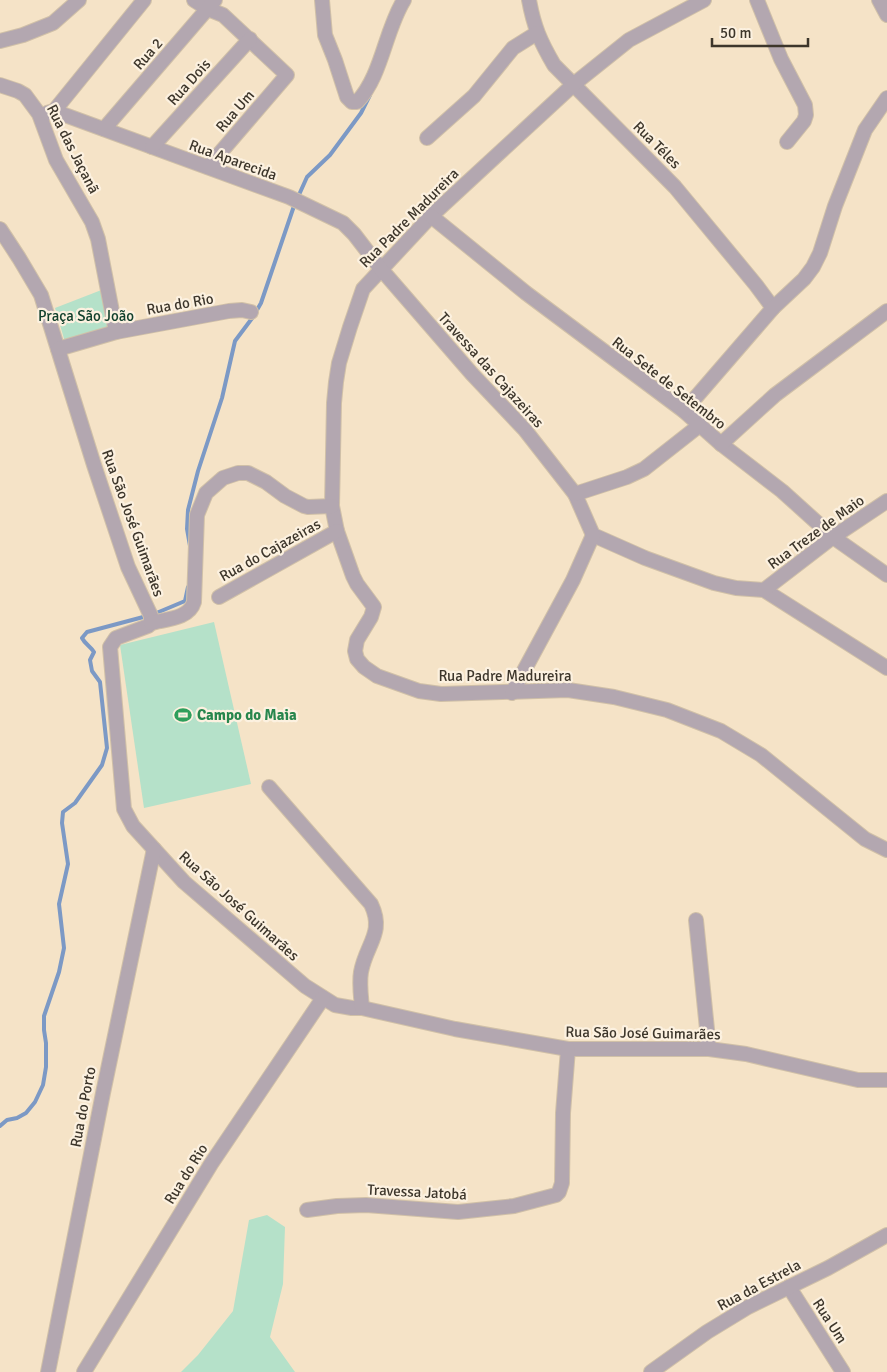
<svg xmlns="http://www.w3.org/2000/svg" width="887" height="1372" font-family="Signika,sans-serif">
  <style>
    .green { fill: #b5e1c9 }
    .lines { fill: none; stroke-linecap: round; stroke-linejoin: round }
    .stream { stroke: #7c99c5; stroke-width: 4 }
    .minor-casing { stroke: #d0c0a8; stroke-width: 16 }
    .minor { stroke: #b3a7b0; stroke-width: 14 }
    .labels { text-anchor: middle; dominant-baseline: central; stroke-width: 4.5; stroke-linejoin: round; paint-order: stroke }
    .street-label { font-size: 15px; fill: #3d362b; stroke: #fcf1e0 }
    .park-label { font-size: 15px; fill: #11402c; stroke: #fcf1e0 }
    .leisure-label { font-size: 15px; font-weight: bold; fill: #27864d; stroke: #fcf1e0; text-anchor: start }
  </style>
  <rect width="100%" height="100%" fill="#f5e3c7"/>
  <!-- green -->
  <g class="green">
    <path d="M104,289L112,329L65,342L55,308Z"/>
    <path d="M214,622L251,784L144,808L120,645Z"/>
    <path d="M267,1215L285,1227L283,1284L270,1337L295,1372H181L198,1355L233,1311L249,1220Z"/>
  </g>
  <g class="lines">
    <!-- stream -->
    <g class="stream">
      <path d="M298,197L307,177L330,155L361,113L370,95"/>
      <path d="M190,546L187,529L188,510L198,471L222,398L235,341L253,317L261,303L295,203"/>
      <path d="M154,614L185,601L188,587"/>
      <path d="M0,1126L7,1120L17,1118L26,1113L35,1102L43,1085L46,1067V1043L44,1030V1016L59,972L64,948L59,904L68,864L62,823L63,812L75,803L102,765L107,748L100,682L92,671L90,660L94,652C90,646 85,644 82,638L87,632L147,616"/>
    </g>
    <!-- minor casing -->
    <g class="minor-casing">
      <g id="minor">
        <path d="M194,0L208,9L223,15L287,75L208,167"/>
        <path d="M322,0L325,35L335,60L347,97L352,102H357C382,76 385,30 404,0"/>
        <path d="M529,0C534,27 540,41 554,65L675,187L756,285L773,308"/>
        <path d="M704,0L629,40L574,84L431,216L363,289L350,327L339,363L336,382L334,403L332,506L337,531L353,576L357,584L374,607L371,617L357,640L355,651L357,659L364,667L377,676L419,691L441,694L568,690L614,697L667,710L721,731L761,755L865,839L887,850"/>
        <path d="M757,0L781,59L805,105L806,115L804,121L787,142"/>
        <path d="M879,0L887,15"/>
        <path d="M0,41L23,35L53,23L79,0"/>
        <path d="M0,85L18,91L25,95L39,114L56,160L92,222L98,239L116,332"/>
        <path d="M54,111L289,197L343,223L354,234L381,269L472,374L525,430L575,494L593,535L645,558L714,583L736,588L764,590L887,668"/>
        <path d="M47,113L54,111L144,0"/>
        <path d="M104,129L215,0"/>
        <path d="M427,138L474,96L513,48L537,33"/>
        <path d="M152,147L250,39"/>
        <path d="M431,216L526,293L684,411L721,444L782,491L833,537L887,575"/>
        <path d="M0,229L19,258L41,295L94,465L128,567L151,616V623L148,626L116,638L110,647L124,809L133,826L184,882L305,986L335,1005L352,1008H362L455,1029L568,1049H709L746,1054L858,1080H887"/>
        <path d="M58,349L116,332L229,311L242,310L251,312"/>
        <path d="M684,411L773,308L804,279L813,267L820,253L835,206L865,130L887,98"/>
        <path d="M721,444L775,395L887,311"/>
        <path d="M575,494L627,477L644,469L700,425"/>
        <path d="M764,590L833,537L887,501"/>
        <path d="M219,597L337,531"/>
        <path d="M151,623C166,619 189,619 194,602L197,515L206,493L223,478L238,473H248L266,482L285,496L304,506L308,507L332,506"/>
        <path d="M512,693L573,580L593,535"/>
        <path d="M269,787L371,904C385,933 366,944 361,972C359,983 361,996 362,1008"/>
        <path d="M696,920L709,1049"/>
        <path d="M307,1210L337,1206L366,1205L458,1212L514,1206L556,1195L559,1192L562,1183L563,1113L568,1049"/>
        <path d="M789,1287L843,1372"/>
        <path d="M48,1372L103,1093L154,849"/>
        <path d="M84,1372L211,1164L323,998"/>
        <path d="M651,1372L707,1332L748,1307L828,1268L887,1235"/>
      </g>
    </g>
    <!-- minor -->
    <use href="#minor" class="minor"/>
  </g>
  <!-- icons -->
  <defs>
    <g id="stadium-bare" transform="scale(1.35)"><path d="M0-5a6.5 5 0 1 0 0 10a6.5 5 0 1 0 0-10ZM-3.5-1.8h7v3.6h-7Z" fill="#2e9e5b" stroke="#fcf1e0" stroke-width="2.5" paint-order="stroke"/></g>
  </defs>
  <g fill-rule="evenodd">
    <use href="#stadium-bare" x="183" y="715"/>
  </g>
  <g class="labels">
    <!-- street labels -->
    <g class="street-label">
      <text transform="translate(148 54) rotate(-49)">Rua 2</text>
      <text transform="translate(189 82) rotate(-48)">Rua Dois</text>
      <text transform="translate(235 111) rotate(-49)">Rua Um</text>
      <text transform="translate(657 145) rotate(45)">Rua Téles</text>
      <text transform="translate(73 149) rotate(63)">Rua das Jaçanã</text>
      <text transform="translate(233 160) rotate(20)">Rua Aparecida</text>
      <text transform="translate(409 218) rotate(-45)">Rua Padre Madureira</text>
      <text transform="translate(180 304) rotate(-10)">Rua do Rio</text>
      <text transform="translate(491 370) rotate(48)">Travessa das Cajazeiras</text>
      <text transform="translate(669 383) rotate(38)">Rua Sete de Setembro</text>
      <text transform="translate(133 523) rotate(70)">Rua São José Guimarães</text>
      <text transform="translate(816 532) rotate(-36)">Rua Treze de Maio</text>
      <text transform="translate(270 550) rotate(-29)">Rua do Cajazeiras</text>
      <text x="505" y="676">Rua Padre Madureira</text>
      <text transform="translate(239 906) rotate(42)">Rua São José Guimarães</text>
      <text transform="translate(643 1033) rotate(1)">Rua São José Guimarães</text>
      <text transform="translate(83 1107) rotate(-79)">Rua do Porto</text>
      <text transform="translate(186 1174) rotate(-58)">Rua do Rio</text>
      <text transform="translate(417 1192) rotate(3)">Travessa Jatobá</text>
      <text transform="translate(759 1285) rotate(-28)">Rua da Estrela</text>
      <text transform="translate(830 1321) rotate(57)">Rua Um</text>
    </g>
    <!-- park labels -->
    <g class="park-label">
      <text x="86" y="316">Praça São João</text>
    </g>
    <!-- leisure labels -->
    <g class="leisure-label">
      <text x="197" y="715">Campo do Maia</text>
    </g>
  </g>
  <!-- scale -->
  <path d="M712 38v8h96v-8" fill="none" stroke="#3d362b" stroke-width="2.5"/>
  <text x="720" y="38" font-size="15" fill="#3d362b" stroke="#fcf1e0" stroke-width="4" paint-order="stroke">50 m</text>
</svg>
